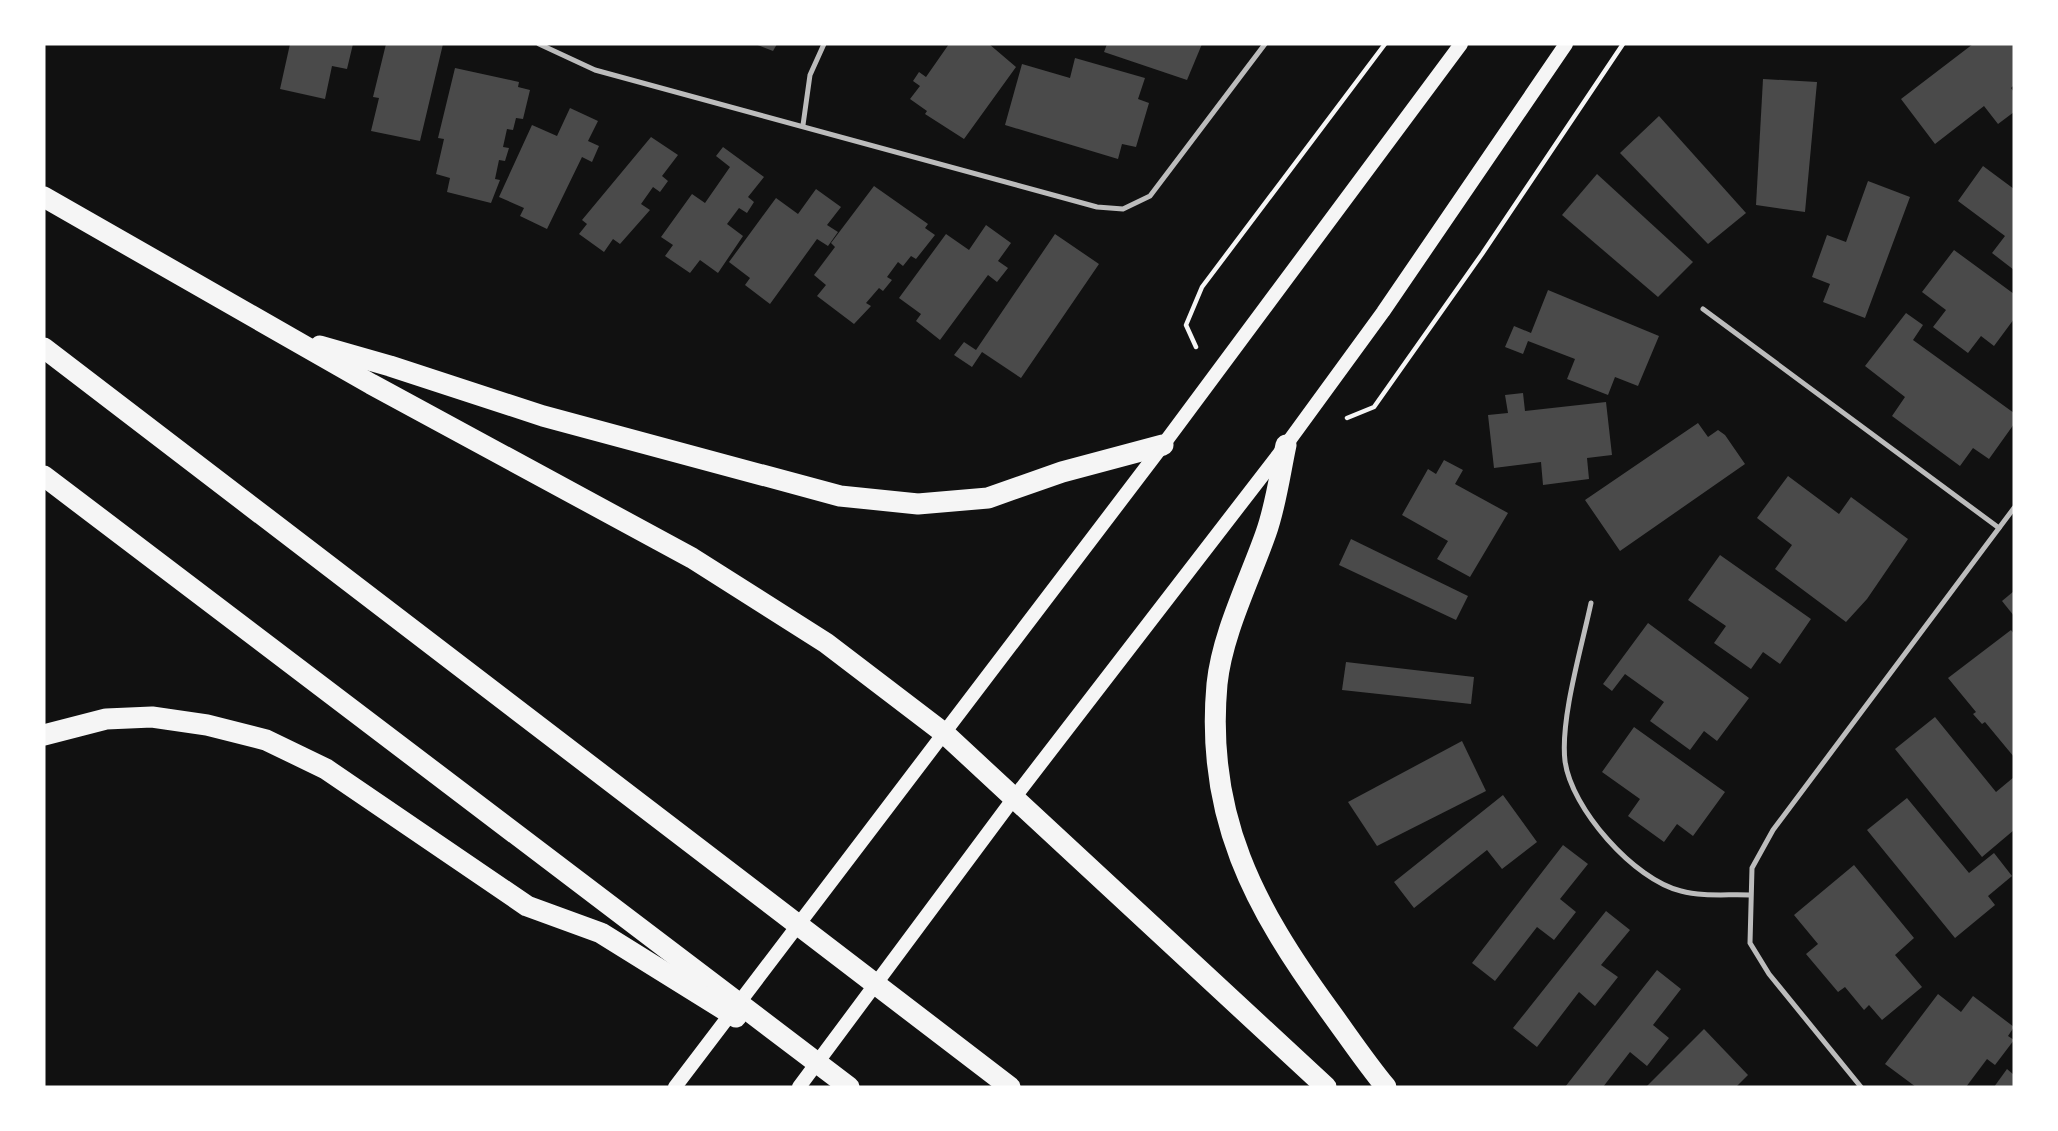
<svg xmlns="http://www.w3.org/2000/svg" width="2058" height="1131" font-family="Karla,sans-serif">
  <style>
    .building { fill: #4a4a4a }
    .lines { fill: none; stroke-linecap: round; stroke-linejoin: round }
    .path { stroke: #f5f5f5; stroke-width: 4.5 }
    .service { stroke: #bcbcbc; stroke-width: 5 }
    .secondary { stroke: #f5f5f5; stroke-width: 14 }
    .motorway { stroke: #f5f5f5; stroke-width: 21 }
  </style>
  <rect width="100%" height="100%" fill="#111"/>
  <!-- building -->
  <g class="building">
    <path d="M290,44H353L347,69L332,66L325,99L280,89Z"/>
    <path d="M386,44H443L420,141L371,131L379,98L373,97Z"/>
    <path d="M755,44H777L773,51Z"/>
    <path d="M949,44H989L1016,67L964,139L925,114L927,111L910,99L920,86L913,81L919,72L926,77Z"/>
    <path d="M1107,44H1202L1187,80L1104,52Z"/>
    <path d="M1973,44H2014V85L2011,88L2014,92V112L1998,124L1984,106L1935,144L1901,99Z"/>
    <path d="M1075,58L1145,78L1138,99L1149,103L1136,147L1122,144L1118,159L1005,125L1022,64L1070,78Z"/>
    <path d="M455,68L519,82L518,87L530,90L523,119L516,118L513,130L507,129L503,147L509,148L505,161L499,160L495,179L500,180L491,203L447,192L450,178L436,174L444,139L438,138Z"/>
    <path d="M1763,79L1817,82L1805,212L1756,205Z"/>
    <path d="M570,108L598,121L588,141L599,146L592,162L582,157L547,229L520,216L524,208L499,197L532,125L557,136Z"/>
    <path d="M1659,116L1746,213L1708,244L1620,153Z"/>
    <path d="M651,137L678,155L662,176L668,181L660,192L653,187L641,204L650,210L620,244L613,239L604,252L579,234L587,224L582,220Z"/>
    <path d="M723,147L764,177L748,197L754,202L747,213L739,208L727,224L743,236L718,273L700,260L690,273L665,256L673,245L661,237L692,194L705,203L730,167L716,156Z"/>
    <path d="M1983,166L2014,189V270L1992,253L2005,236L1958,201Z"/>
    <path d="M1597,174L1693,262L1658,297L1562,215Z"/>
    <path d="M1868,181L1910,197L1865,318L1823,302L1830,284L1812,277L1827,235L1846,242Z"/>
    <path d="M874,186L928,224L925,228L935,235L916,259L911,256L903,266L898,262L887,277L892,280L883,291L879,288L866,303L871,306L854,324L817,296L826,285L814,275L835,247L831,243Z"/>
    <path d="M816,189L841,207L827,225L838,232L828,246L817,239L770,304L745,285L750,278L729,262L776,198L798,214Z"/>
    <path d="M986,225L1011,243L998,261L1008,268L997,282L988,275L940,340L916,321L921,314L899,298L946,234L969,250Z"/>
    <path d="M1055,234L1099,264L1021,378L982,352L972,367L954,355L964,342L976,350Z"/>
    <path d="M1954,250L2014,294V319L1994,346L1981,336L1968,353L1933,327L1946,310L1922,292Z"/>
    <path d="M1548,290L1659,336L1638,386L1615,377L1608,395L1567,379L1575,359L1528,341L1523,354L1505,347L1514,326L1531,333Z"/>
    <path d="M1906,313L1923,325L1913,340L2014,413V424L1989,459L1973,448L1960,466L1892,416L1905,397L1865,366Z"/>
    <path d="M1523,393L1525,411L1606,402L1612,455L1587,458L1589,479L1543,485L1541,462L1494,468L1488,415L1508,413L1505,395Z"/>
    <path d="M1698,423L1708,437L1718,430L1725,435L1745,464L1620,551L1585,500Z"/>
    <path d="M1444,460L1463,470L1455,484L1508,513L1470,577L1437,559L1448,541L1402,515L1428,469L1436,474Z"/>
    <path d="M1788,476L1839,514L1851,497L1908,539L1867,599L1846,622L1775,569L1792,545L1757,518Z"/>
    <path d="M1351,539L1468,596L1456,620L1339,565Z"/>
    <path d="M1720,555L1811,619L1780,664L1763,652L1751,669L1714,643L1726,626L1688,600Z"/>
    <path d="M2014,591V616L2002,601Z"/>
    <path d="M1648,623L1749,698L1717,741L1704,731L1690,750L1650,721L1664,702L1625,674L1612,691L1603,684Z"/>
    <path d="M2011,630L2014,634V757L1985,722L1982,724L1973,714L1976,712L1948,678Z"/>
    <path d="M1346,662L1474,677L1471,704L1342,690Z"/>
    <path d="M1935,717L1996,792L2014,777V830L1982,857L1895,749Z"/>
    <path d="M1634,727L1725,792L1693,836L1677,824L1664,842L1628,816L1640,799L1602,772Z"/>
    <path d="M1462,741L1486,791L1377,846L1348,802Z"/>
    <path d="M1503,795L1537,842L1502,869L1487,850L1414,908L1394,882Z"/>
    <path d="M1907,798L1969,873L1994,853L2012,876L1988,896L1995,905L1955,938L1867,830Z"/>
    <path d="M1563,845L1588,864L1560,899L1576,912L1554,940L1537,927L1495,981L1472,963Z"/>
    <path d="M1854,865L1914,938L1895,955L1922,987L1882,1020L1869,1005L1864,1010L1845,987L1838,992L1806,954L1818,944L1794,915Z"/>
    <path d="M1606,911L1630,930L1601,965L1618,977L1595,1006L1579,992L1537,1047L1513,1028Z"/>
    <path d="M1657,970L1681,989L1653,1025L1669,1038L1647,1066L1630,1052L1603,1087H1565Z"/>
    <path d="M1938,994L1961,1012L1973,996L2014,1027L2008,1036L2014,1040L1995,1065L1987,1059L1966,1087H1916L1885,1064Z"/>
    <path d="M1704,1029L1748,1075L1736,1087H1646Z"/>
    <path d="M2007,1069L2014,1075V1087H1994Z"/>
  </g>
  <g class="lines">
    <!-- path -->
    <g class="path">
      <path d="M1196,347L1186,325L1202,287L1385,44"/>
      <path d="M1347,418L1374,407L1482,254L1623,44"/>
    </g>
    <!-- service -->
    <g class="service">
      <path d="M539,44L595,70L1097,207L1123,209L1150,196L1265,44"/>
      <path d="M803,125L810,75L824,44"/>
      <path d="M1703,309L1999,528"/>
      <path d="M1591,603C1582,646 1560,719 1565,761C1571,808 1634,880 1681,891C1702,897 1728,894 1750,895"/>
      <path d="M1861,1087L1769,974L1750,943L1752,868L1773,830L2014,508"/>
    </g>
    <!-- secondary -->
    <g class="secondary">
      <path d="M675,1087L1163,445L1461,44"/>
      <path d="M799,1087L1014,798L1286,445L1383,312L1566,44"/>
    </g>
    <!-- motorway -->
    <g class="motorway">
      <path d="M44,197L371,384L692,558L826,643L944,733L1326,1087"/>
      <path d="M320,346L390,366L543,416L840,496L918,504L988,498L1062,472L1163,445"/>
      <path d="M44,348L1010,1087"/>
      <path d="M1286,445C1280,473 1276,505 1266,533C1250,579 1222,634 1217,684C1205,816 1254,907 1329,1010C1348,1036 1366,1063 1386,1087"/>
      <path d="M44,476L849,1087"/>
      <path d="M44,735L106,719L152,717L207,725L266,740L326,769L527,906L601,933L736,1017"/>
    </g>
  </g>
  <!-- border -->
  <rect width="2058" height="1131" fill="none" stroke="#ffffff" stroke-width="91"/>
</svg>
